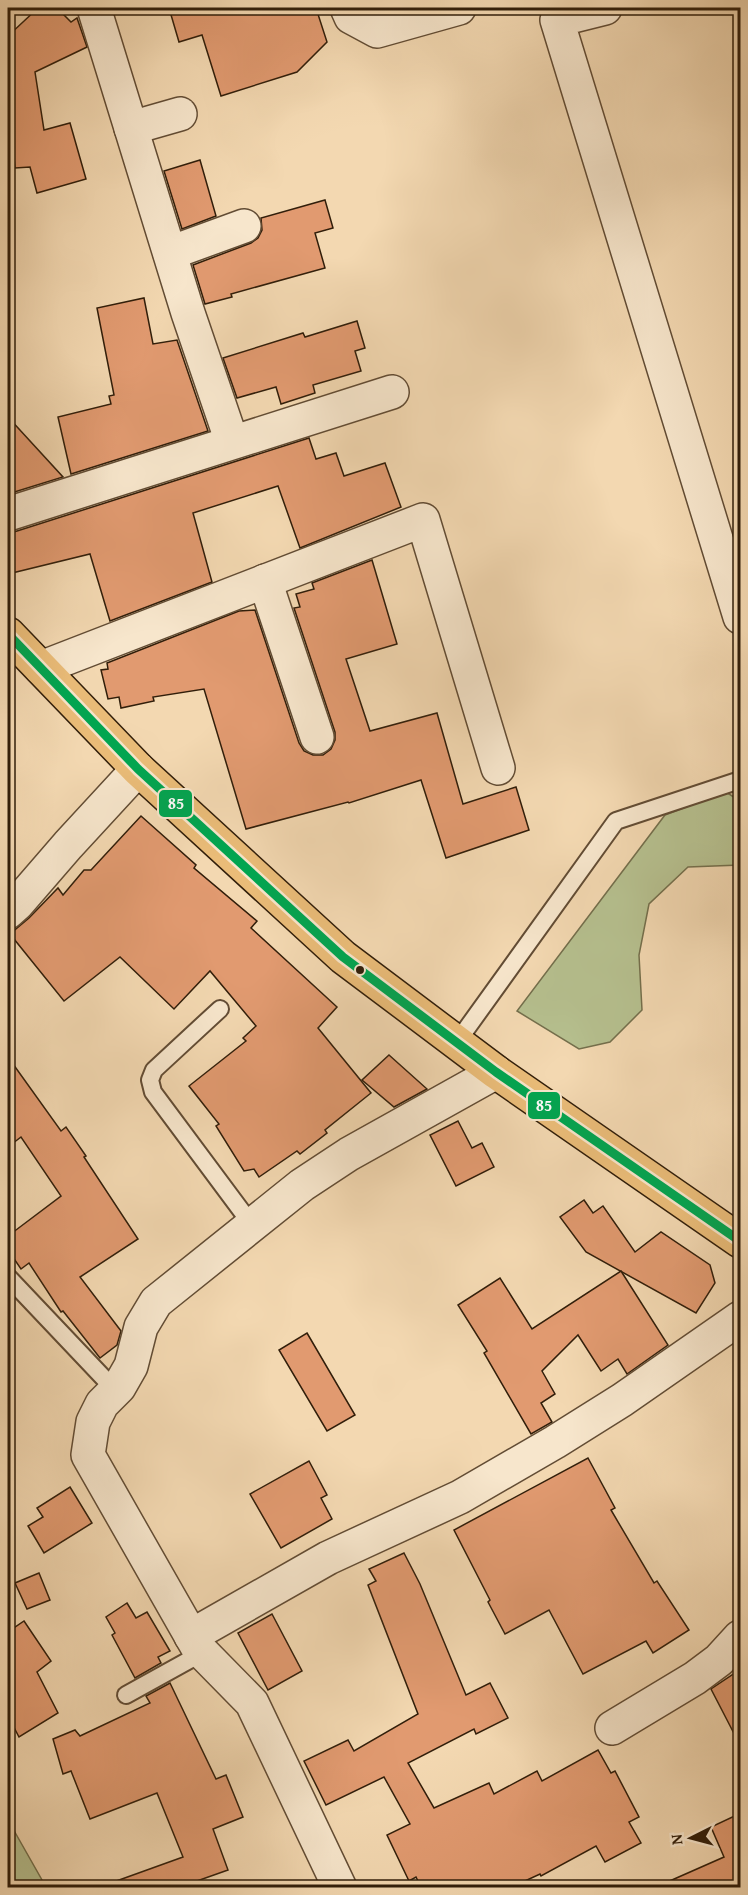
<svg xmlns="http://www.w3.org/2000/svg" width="748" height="1895" font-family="'Gentium Book Plus',serif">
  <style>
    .green { fill: #b6c08f; stroke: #746f4c; stroke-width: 1.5 }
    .building { fill: #e19a70; stroke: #311e0a; stroke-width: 1.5 }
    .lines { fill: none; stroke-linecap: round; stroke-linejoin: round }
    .lane-casing { stroke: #624c34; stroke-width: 20 }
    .street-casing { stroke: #624c34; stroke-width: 36 }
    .primary-casing { stroke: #311e0a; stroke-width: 36 }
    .lane { stroke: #f7e6cc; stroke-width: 16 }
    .street { stroke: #f7e6cc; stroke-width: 33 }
    .primary { stroke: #eabc78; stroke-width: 33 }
    .bus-1-casing { stroke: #f7e6cc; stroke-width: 14 }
    .bus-1 { stroke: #00a651; stroke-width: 9 }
    .bus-dot { fill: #311e0a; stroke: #f7e6cc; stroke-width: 2 }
    .line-badge { stroke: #f7e6cc; stroke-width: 2 }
    .badge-label { font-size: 16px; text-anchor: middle; font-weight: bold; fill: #fff }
  </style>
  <rect width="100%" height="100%" fill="#f3d8b1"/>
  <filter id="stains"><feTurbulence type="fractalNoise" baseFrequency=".00333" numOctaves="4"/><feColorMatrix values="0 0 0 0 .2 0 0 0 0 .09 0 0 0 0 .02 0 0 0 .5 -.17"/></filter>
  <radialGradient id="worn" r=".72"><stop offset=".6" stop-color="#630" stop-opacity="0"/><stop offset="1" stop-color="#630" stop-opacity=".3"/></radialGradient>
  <!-- green -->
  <g class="green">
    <path d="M726,792L740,801V865L688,867L649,904L639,955L642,1010L610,1042L579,1049L517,1011L665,815Z"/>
    <path d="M8,1820L46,1887H8Z"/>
  </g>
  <!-- building -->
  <g class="building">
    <path d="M38,8H57L71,22L77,18L87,47L35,72L44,130L70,123L86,179L37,193L30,167L15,168L12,136L8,138V36Z"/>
    <path d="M169,8H316L327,42L297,72L221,96L202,35L179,42Z"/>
    <path d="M200,160L216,216L182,229L164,171Z"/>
    <path d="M325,200L333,228L315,233L325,268L231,294L232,297L205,304L193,265L251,243L258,238L262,230L261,218Z"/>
    <path d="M144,298L153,344L177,340L208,431L71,474L58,417L111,404L109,396L114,395L97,308Z"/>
    <path d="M357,321L365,348L355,351L361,371L313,385L315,393L281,404L276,387L237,398L223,358L303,333L305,337Z"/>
    <path d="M8,417L63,477L8,494Z"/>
    <path d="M309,438L316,459L336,453L344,476L385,463L401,507L300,548L278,486L193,513L212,582L110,621L90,554L8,574V532H14Z"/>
    <path d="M372,560L397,644L346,659L370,731L437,713L463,804L516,787L529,830L446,858L421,780L349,803L348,802L246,829L204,689L153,697L154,701L121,708L119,697L108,699L101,670L108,669L107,663L239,611L255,610L299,743L304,751L313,755H323L331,749L335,740V732L294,608L300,607L296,594L314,589L312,583Z"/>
    <path d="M141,816L196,865L194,868L257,921L251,928L337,1007L318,1028L371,1093L325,1130L327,1133L300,1154L297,1151L259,1177L254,1169L244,1171L216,1126L219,1124L189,1086L246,1041L243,1038L256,1026L210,971L174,1009L120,957L64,1001L10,934L29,918L58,888L63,895L84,870H91Z"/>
    <path d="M389,1055L427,1089L394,1107L362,1080Z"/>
    <path d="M8,1057L61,1131L66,1127L86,1156L84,1157L138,1239L80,1277L121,1331L117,1345L100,1358L63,1311L61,1312L29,1263L21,1269L8,1250V1236L61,1196L21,1137L8,1147Z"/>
    <path d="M458,1121L472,1148L482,1143L494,1167L456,1186L430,1135Z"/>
    <path d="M584,1200L593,1213L603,1206L635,1252L661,1232L710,1265L715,1283L696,1313L586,1252L560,1217Z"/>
    <path d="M621,1271L668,1345L627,1374L618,1359L601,1371L578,1335L542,1371L555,1394L541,1403L552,1422L531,1434L484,1353L487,1351L458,1305L500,1278L532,1329Z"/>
    <path d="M307,1333L355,1415L327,1431L279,1350Z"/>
    <path d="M588,1458L615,1508L611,1510L654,1583L657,1581L689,1630L653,1653L646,1641L583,1674L549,1610L505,1634L488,1602L490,1600L454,1530Z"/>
    <path d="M309,1461L327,1495L321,1498L332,1519L281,1548L250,1494Z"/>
    <path d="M70,1487L92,1523L44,1553L28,1526L43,1517L37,1508Z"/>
    <path d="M404,1553L420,1584L466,1695L490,1683L508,1718L476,1734L474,1729L408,1763L434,1808L489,1783L494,1794L537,1771L542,1781L598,1750L611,1773L615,1771L639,1817L629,1822L641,1843L605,1862L596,1846L541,1876L540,1874L512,1887H421L416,1877L409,1881L387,1835L410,1824L384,1777L326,1805L304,1761L348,1740L354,1751L418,1714L368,1585L376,1581L369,1569Z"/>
    <path d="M39,1573L50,1600L27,1609L15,1583Z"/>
    <path d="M127,1603L136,1618L147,1612L170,1651L158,1657L161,1663L135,1678L112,1635L115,1633L106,1617Z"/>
    <path d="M272,1614L302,1671L268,1690L238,1633Z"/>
    <path d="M24,1621L51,1661L37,1672L58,1713L19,1737L8,1716V1632Z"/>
    <path d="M741,1669V1747L711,1689Z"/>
    <path d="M170,1683L216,1779L226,1775L243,1817L213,1829L228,1870L180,1887H109L108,1884L183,1857L157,1793L90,1819L71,1771L63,1774L53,1739L75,1730L80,1736L150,1703L146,1696Z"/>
    <path d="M741,1813V1887H656L724,1857L711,1827Z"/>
  </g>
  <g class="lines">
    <!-- lane casing -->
    <g class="lane-casing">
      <g id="lane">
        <path d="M220,1009L154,1070L150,1080L153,1092L252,1225"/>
        <path d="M457,1042L616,821L740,780"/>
        <path d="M8,1277L116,1391"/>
        <path d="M126,1695L202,1653"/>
      </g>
    </g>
    <!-- street casing -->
    <g class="street-casing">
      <g id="street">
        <path d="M94,8L188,313L232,442"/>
        <path d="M347,8L351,17L377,31L459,8"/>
        <path d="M605,8L557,20L740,617"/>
        <path d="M131,128L180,114"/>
        <path d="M170,253L244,226"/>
        <path d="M8,514L392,392"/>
        <path d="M265,581L317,737"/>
        <path d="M41,668L423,520L498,768"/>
        <path d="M8,912L17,904L68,845L138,769"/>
        <path d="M191,1636L328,1558L460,1497L555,1442L622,1400L740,1318"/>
        <path d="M612,1728L695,1678L719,1660L740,1637"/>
        <path d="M340,1888L252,1703L198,1648L88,1455L93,1422L102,1404L119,1387L131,1366L141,1327L156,1302L302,1185L349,1154L496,1072"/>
      </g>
    </g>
    <!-- primary casing -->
    <g class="primary-casing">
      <path id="primary" d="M8,634L138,769L343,957L496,1072L740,1241"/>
    </g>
    <!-- lane -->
    <use href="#lane" class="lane"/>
    <!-- street -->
    <use href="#street" class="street"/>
    <!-- primary -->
    <use href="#primary" class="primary"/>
    <!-- bus-1 casing -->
    <g class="bus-1-casing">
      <path id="bus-1" d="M8,634L138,769L343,957L496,1072L740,1241"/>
    </g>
    <!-- bus-1 -->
    <use href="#bus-1" class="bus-1"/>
  </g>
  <!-- markers -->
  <circle class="bus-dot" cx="360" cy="970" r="5"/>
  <g class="line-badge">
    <rect x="158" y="789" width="35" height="29" rx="6" fill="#00a651"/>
    <rect x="527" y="1091" width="34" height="29" rx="6" fill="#00a651"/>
  </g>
  <g class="badge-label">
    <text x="176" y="809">85</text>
    <text x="544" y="1111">85</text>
  </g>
  <!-- margin -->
  <rect width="748" height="1895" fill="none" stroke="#f3d8b1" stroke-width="30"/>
  <rect x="9" y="9" width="730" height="1877" fill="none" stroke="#311e0a" stroke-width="3"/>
  <rect x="15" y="15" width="718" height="1865" fill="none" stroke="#311e0a" stroke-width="1.5"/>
  <!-- north arrow -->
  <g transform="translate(691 1838) rotate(264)" stroke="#f7e6cc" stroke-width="4.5" paint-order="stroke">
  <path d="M0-4.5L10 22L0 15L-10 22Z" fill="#311e0a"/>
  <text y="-9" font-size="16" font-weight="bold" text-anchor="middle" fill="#311e0a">N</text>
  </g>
  <rect width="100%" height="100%" filter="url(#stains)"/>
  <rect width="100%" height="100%" fill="url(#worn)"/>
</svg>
